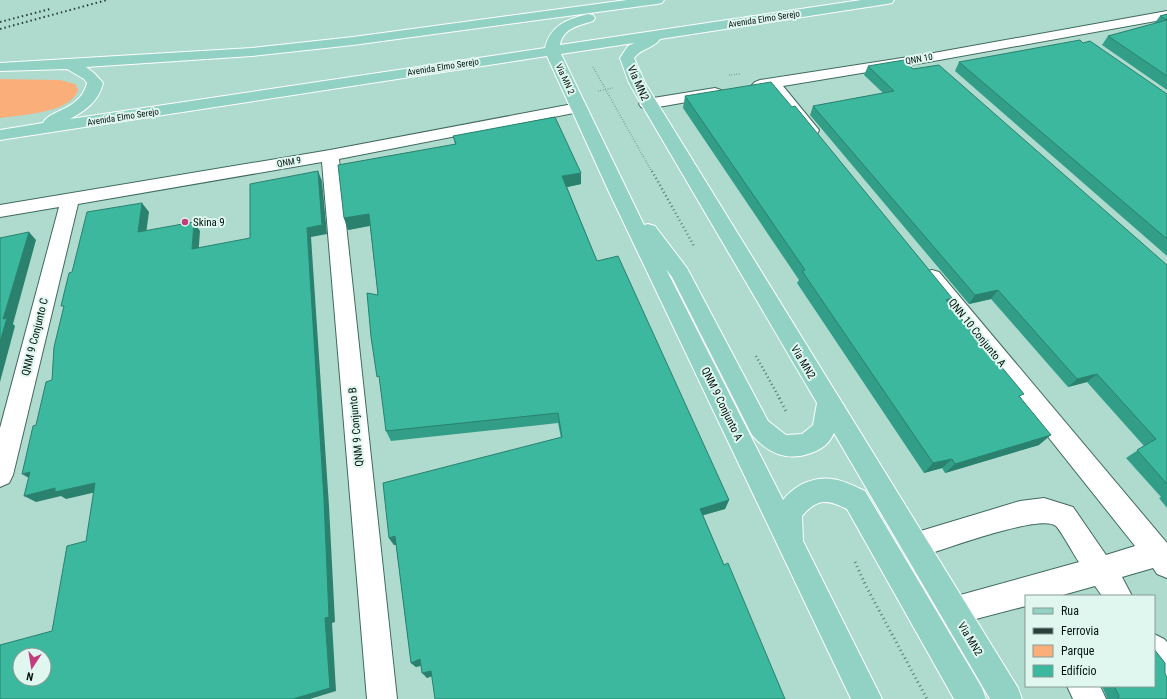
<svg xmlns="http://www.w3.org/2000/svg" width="1167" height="699" font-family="'Roboto Condensed',sans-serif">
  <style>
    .green { fill: #faaf7b }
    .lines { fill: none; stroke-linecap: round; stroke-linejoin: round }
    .minor-casing { stroke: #406a5f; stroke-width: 2 }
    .major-casing { stroke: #fff; stroke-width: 2 }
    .path-far2 { stroke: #5b7971; stroke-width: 1.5; stroke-dasharray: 0.5 2; stroke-linecap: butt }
    .path-far1 { stroke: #5b7971; stroke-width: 2.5; stroke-dasharray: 1 3; stroke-linecap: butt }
    .path { stroke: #5b7971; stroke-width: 3; stroke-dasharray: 1 3.5; stroke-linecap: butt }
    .minor { fill: #fff; fill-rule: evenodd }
    .major { fill: #92d2c4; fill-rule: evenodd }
    .rail { stroke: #293f39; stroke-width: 2; stroke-dasharray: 1.5 3; stroke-linecap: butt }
    .wall { fill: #339e87 }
    .shaded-wall { fill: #29816e }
    .building { fill: #3bb89d; stroke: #29816e; fill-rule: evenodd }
    .poi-dot { fill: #c33c7c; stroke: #e0f7f0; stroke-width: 1.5 }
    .labels { text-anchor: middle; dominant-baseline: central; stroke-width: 4; stroke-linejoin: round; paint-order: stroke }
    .far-street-label { font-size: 9px; fill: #041410; stroke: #e0f7f0 }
    .street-label { font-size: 11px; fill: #041410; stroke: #e0f7f0 }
    .poi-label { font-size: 11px; fill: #041410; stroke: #e0f7f0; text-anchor: start }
  </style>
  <rect width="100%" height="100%" fill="#aedbce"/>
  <!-- green -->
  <path class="green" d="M0,79L60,80L75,84L78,89C73,113 21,115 0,118Z"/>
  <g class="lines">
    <!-- minor casing -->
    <g class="minor-casing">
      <g id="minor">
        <path d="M1167,11V19L928,62L783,86L819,130L817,134L811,135L805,134L769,88L760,90L755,88L752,85L755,82L760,80L928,54Z"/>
        <path d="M715,88L721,90L723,93L721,96L647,109L641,107L639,104L641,101L647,99Z"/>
        <path d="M578,103L584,105L586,108L584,111L339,159L397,699H367L322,162L78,204L13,475L9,483L0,487V428L59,207L0,217V205L330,150Z"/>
        <path d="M932,270L939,272L1167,543V578L1157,574L1153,568L1122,577L1132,596H1102L1095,586L1059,596H1026V606L953,625L943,621L939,611L943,601L953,597L1079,562C1074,555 1061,531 1056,526C1040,513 937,552 914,559L904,555L901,546L904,537L914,533L1020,501L1044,498L1073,507L1106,555L1135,546L925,282L922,277L925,272Z"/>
        <path d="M1154,634L1164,639L1167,642V684L1156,680L1154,676Z"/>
        <path d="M1067,686H1100L1106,699H1073Z"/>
      </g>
    </g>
    <!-- major casing -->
    <g class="major-casing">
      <path id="major" d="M627,0H664L662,3L657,4L353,45L252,56L86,67L94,73L103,83C99,101 85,111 70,119L545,48C550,25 568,19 588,14L593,15L595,18L593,21C578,26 563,28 560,45L861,0H894L892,3L887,4L660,39C655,48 641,48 634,58L645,83L1018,688L1022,699H990L834,433C829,444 822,449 811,453C787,462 768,453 752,435L672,277L666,269L783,500C788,493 795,488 802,484C827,473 842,480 865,491L982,688L986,699H954L847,509C828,499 817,498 802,516L803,541L882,699H851L609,192L547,56L0,140V130L43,123C50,109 80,111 87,83L84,79L67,69L0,71V63L252,48L353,37ZM634,43L628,46L620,58L629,83L817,403L813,425L802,434L786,435L768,421L687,268L655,226L648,224L644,225L561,54Z"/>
    </g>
    <!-- path-far2 -->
    <g class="path-far2">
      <path d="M593,67L652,172"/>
      <path d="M729,75L740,74"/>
      <path d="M598,91L613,88"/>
    </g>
    <!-- path-far1 -->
    <g class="path-far1">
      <path d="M652,171L694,246"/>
      <path d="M756,356L780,399"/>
    </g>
    <!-- path -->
    <g class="path">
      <path d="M779,398L787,413"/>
      <path d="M855,562L867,588L927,699"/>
    </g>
    <!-- minor -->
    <use href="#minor" class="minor"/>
    <!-- major -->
    <use href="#major" class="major"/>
    <!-- rail -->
    <g class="rail">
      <path d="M0,22L50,9"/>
      <path d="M0,29L107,0"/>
    </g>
  </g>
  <!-- wall -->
  <g class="wall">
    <path d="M1167,14V90L1102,45L1108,36L1154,24L1160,16Z"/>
    <path d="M959,62L1167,94V256L955,71Z"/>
    <path d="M868,66L913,69L1167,265V508L1159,498L1161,497L1126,458L1144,446L1087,382L1068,387L991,299L969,304L810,115L813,106L883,93L864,75Z"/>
    <path d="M685,96L949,303L1021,398L1039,445L945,473L942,468L924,473L797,283L799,280L683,108Z"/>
    <path d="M453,136L581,184L567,187L597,261L729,500L725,509L703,515L724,565L785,699L431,676L427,678L421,666L416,667L411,663L396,545H394L389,538L561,438L558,423L391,441L386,431L378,295L370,226L348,230L344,218L455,144Z"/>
    <path d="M1165,673L1167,699H1107V698L1102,686H1154Z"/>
  </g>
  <!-- shaded-wall -->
  <g class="shaded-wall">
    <path d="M318,171L322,181L327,234L311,237L329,506L335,622L332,623L336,691L310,699H293L325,618L307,228Z"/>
    <path d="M581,173V184L563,188L562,176Z"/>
    <path d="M142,203L149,212L145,241L138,232Z"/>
    <path d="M369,214L373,225L348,230L344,218Z"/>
    <path d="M194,222L200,231L198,258L192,249Z"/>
    <path d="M29,232L36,240L13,324L15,326L0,382V342L3,319Z"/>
    <path d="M998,290L991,299L969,304L975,295Z"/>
    <path d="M952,298L944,310L946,300Z"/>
    <path d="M1097,374L1087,382L1068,387L1077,379Z"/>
    <path d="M1051,435L1039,445L945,473L955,464Z"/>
    <path d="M952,459L942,468L924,473L933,463Z"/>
    <path d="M30,472L34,481L22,474Z"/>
    <path d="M95,483L105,490L66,499L61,496L36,502L24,496L55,488Z"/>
    <path d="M729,500L725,509L697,517L700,509Z"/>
    <path d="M395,536L400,544L394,545L389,538Z"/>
    <path d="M420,659L425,664L416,667L411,663Z"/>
    <path d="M431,671L435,675L427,678L422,673Z"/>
  </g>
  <!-- building -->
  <g class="building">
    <path d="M1167,14V76L1108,36L1167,20L1160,16Z"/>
    <path d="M1080,40L1083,43L1090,41L1167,94V239L959,62Z"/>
    <path d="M904,60L913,69L939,65L1167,265V484L1137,450L1156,439L1097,374L1077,379L998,290L975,295L813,106L894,91L868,66Z"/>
    <path d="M771,82L792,107L795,106L952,298L946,300L1024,394L1019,396L1051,435L955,464L952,459L933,463L802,271L805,270L685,96Z"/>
    <path d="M555,117L581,173L562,176L597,261L618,256L729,500L700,509L724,565L728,563L785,699H435L431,671L422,673L420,659L411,663L395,536L389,538L383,483L562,437L558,413L386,431L379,376L377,377L371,337L367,293L378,295L369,214L344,218L338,165L456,144L453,136Z"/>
    <path d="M318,171L322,225L307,228L324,499L329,617L325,618L330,688L293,699H0V645L52,631L67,546L86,541L95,483L55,492V488L24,496L30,472L22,474L33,426L36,425L46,382L52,380L54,347L64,306H61L69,273L72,272L87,212L142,203L138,232L194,222L192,249L250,238V184ZM20,655H44V679H20Z"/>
    <path d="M29,232L3,319L7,318L0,342V238Z"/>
    <path d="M1154,649L1165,663V673L1167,678V699H1118V698L1119,696L1114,686H1154Z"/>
  </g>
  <!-- markers -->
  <circle class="poi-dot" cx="185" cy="222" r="4"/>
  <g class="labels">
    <!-- far-street labels -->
    <g class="far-street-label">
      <text transform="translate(764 19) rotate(-9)">Avenida Elmo Serejo</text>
      <text transform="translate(919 59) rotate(-10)">QNN 10</text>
      <text transform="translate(443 67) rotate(-9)">Avenida Elmo Serejo</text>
      <text transform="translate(565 79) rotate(65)">Via MN 2</text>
      <text transform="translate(123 117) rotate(-9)">Avenida Elmo Serejo</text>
      <text transform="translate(289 162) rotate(-10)">QNM 9</text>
    </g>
    <!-- street labels -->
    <g class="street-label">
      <text transform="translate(638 83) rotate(66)">Via MN2</text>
      <text transform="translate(977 333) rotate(51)">QNN 10 Conjunto A</text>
      <text transform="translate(35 337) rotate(-76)">QNM 9 Conjunto C</text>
      <text transform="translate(803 362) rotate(59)">Via MN2</text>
      <text transform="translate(722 404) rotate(64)">QNM 9 Conjunto A</text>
      <text transform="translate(356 427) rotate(-95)">QNM 9 Conjunto B</text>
      <text transform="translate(970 639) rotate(59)">Via MN2</text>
    </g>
    <!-- poi labels -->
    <g class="poi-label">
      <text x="193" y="222">Skina 9</text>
    </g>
  </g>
  <!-- legend -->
  <rect x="1025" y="595" width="130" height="92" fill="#e0f7f0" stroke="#889c96"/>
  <rect x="1033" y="608" width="20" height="6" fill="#92d2c4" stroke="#889c96"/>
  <text x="1061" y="615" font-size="12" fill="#041410">Rua</text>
  <rect x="1033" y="628" width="20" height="6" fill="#293f39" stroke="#889c96"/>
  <text x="1061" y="635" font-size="12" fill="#041410">Ferrovia</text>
  <rect x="1033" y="645" width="20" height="12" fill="#faaf7b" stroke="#889c96"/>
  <text x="1061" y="655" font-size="12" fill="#041410">Parque</text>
  <rect x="1033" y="665" width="20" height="12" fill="#3bb89d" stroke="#889c96"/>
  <text x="1061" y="675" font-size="12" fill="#041410">Edifício</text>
  <!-- north arrow -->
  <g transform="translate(32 667) rotate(192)"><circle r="19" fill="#e0f7f0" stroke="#889c96"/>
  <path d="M0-3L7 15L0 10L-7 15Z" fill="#c33c7c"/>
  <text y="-6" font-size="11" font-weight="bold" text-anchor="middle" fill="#041410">N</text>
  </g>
</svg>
